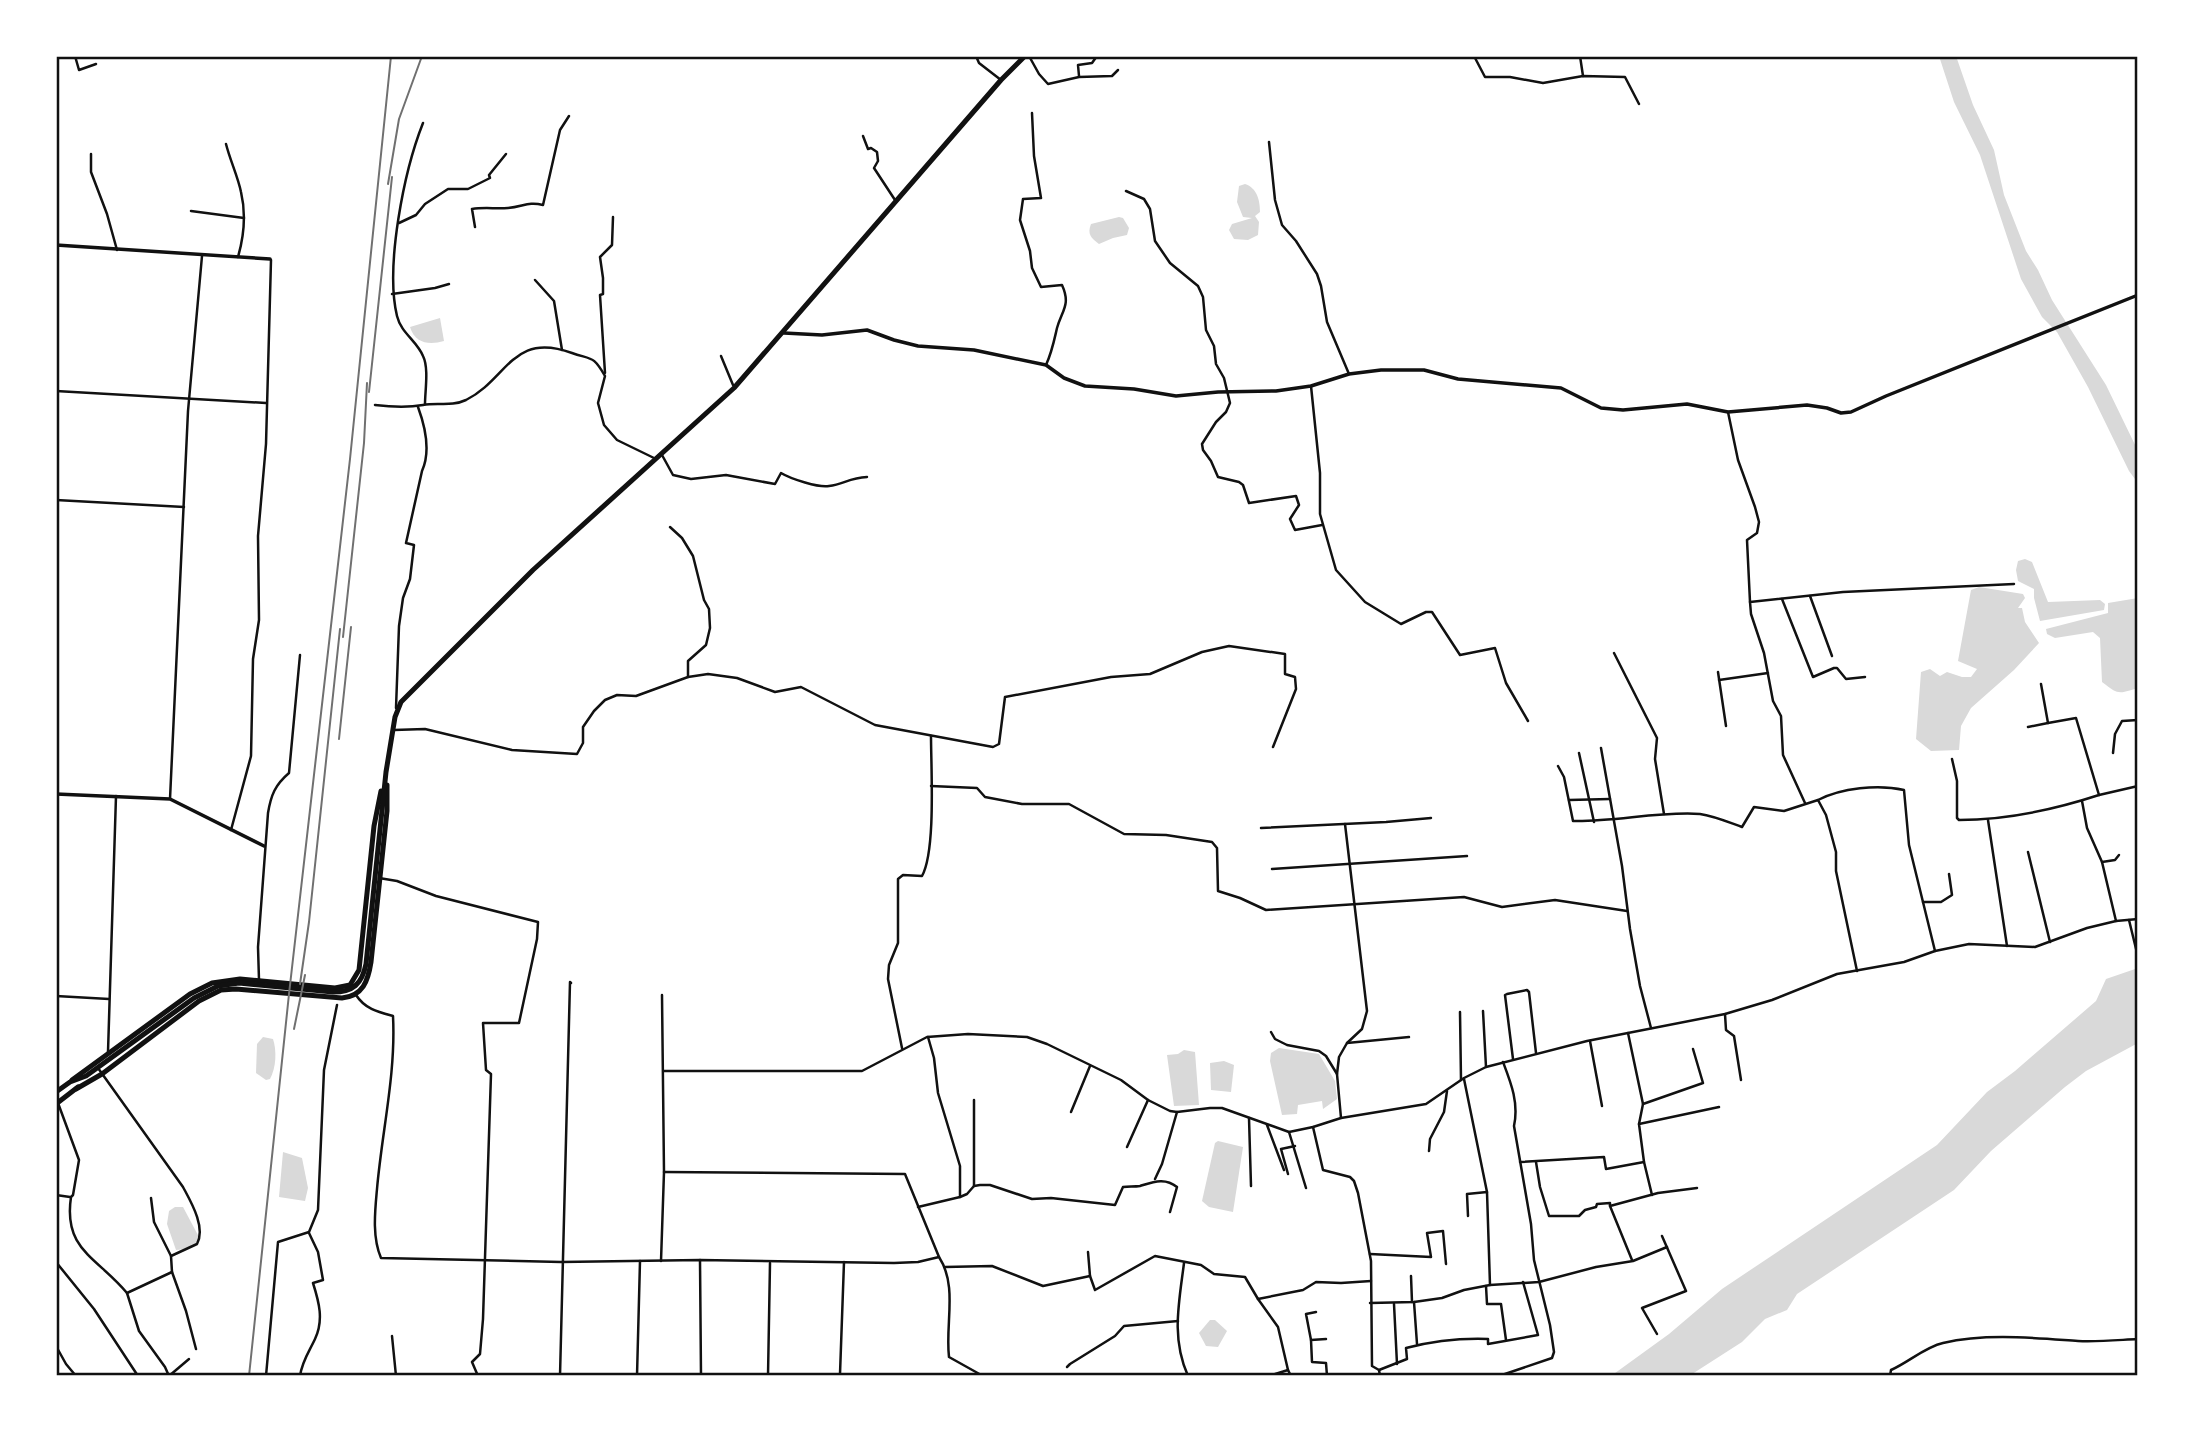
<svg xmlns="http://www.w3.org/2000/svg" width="2194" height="1432" font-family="Barlow,sans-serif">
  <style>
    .water { fill: #d9d9d9 }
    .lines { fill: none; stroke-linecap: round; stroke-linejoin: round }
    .minor { stroke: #111; stroke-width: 2.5 }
    .tertiary { stroke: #111; stroke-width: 3.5 }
    .primary { stroke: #111; stroke-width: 5 }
    .rail { stroke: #707070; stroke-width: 2 }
    .neatline { fill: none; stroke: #111; stroke-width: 2.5 }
  </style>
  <rect width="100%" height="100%" fill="#fff"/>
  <!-- water -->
  <g class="water">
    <path d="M1939,56H1956L1973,105L1994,150L2004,195L2026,251L2038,270L2052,300L2106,385L2138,451V483L2129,471L2088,387L2057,332L2042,317L2021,279L1980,155L1954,102Z"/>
    <path d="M1245,184C1257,188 1260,200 1260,212L1255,216L1259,222L1258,235L1248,240L1234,239L1229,230L1232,224L1252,218L1243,217L1237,202L1239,186Z"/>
    <path d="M1119,217L1123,218L1129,228L1127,235L1113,238L1099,244C1091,238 1087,234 1091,224Z"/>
    <path d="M440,318L444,341C430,345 415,344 410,327Z"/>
    <path d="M2025,559L2032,562L2048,602L2100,600L2105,604L2104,610L2040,621L2034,598V589L2018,581L2016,570L2018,561Z"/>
    <path d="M1979,587L2023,594L2025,598L2018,608H2022L2025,622L2039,643L2014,670L1971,708L1961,726L1959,750L1931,751L1916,739L1921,672L1930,669L1940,676L1947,672L1962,677H1971L1977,669L1958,661L1971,590Z"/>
    <path d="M2138,598V688C2118,694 2119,695 2102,682L2100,638L2093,632L2055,638L2047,634L2046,629L2108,613V603Z"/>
    <path d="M2138,968V1043L2086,1071L2065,1087L1991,1151L1954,1190L1797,1294L1787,1310L1765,1319L1742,1342L1689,1376H1611L1669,1334L1722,1289L1937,1145L1987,1092L2015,1071L2096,1001L2106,979Z"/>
    <path d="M263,1037L273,1039C277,1051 276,1068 270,1079L266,1080L256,1073L257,1044Z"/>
    <path d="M1279,1048L1319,1054L1335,1081L1337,1099L1323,1109L1322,1101L1298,1105L1297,1114L1282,1115L1270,1061L1271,1053Z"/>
    <path d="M1184,1050L1195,1052L1199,1105L1174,1106L1167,1055L1178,1054Z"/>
    <path d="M1224,1061L1234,1065L1231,1092L1211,1090L1210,1063Z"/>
    <path d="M1218,1141L1243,1147L1233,1212L1209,1207L1202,1201L1215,1143Z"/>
    <path d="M283,1152L302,1158L308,1188L305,1201L279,1197Z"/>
    <path d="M175,1207H183L200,1239C195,1245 184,1250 176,1250L167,1224L169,1211Z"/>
    <path d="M1210,1320H1215L1227,1331L1218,1347L1206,1346L1199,1333Z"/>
  </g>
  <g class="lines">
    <!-- minor -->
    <g class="minor">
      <path d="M75,56L79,70L96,64"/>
      <path d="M976,56L979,63L1001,80"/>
      <path d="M1029,56L1039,74L1048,84L1079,77L1112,76L1118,70"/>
      <path d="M1474,56L1485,77H1510L1543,83L1583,76L1625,77L1639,104"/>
      <path d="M1580,56L1583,76"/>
      <path d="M1079,76L1078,65L1092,63L1097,56"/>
      <path d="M1032,113L1034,156L1041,198L1023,199L1020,220L1030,251L1032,268L1041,287L1062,285C1071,305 1062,310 1057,328C1054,341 1052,352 1046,365"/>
      <path d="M423,123C404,171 385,266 397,316C401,333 417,341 423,356C429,368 425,391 425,404"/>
      <path d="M863,136L868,149L871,148L877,152L878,161L874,168L895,200"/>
      <path d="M1269,142L1275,200L1282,225L1296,241L1317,274L1321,286L1327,322L1349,374"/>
      <path d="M226,144C230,160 238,177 241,192C246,213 244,236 238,257"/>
      <path d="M91,154V172L107,214L117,250"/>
      <path d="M1126,191L1144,199L1150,209L1155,241L1170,263L1198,286L1203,297L1206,330L1214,346L1216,364L1224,378L1230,403L1226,412L1216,422L1202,444L1203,450L1211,461L1218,477L1239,482L1243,485L1249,503L1296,496L1299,505L1290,519L1295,530L1322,525"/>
      <path d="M191,211L244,218"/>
      <path d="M399,223L416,215L425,204L448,189H468L490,178L489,175L506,154"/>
      <path d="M475,227L472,209C484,207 496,209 508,208C523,207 528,201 543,205L560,130L569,116"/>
      <path d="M535,280L554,301L562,350"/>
      <path d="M392,294L435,288L449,284"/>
      <path d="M721,356L733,385"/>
      <path d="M605,373L600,295L603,294V278L600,257L612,245L613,217"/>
      <path d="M1311,386L1320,473V514L1336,570L1365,602L1401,624L1426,612H1432L1460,655L1495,648L1506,683L1528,721"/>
      <path d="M56,391L266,403"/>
      <path d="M375,405C391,407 407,408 423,405C438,402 451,407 466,400C508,379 512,331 572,353C592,360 593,355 605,376L598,403L604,425L617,440L654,458"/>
      <path d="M1728,412L1738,460L1755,507L1759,522L1757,533L1747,540L1750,602"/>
      <path d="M662,455L673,475L691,479L726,475L775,484L781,473C791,479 819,488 829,486C844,484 849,478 867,477"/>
      <path d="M56,500L184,507"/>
      <path d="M670,527L682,538L693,556L704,600L709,609L710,628L706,645L688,661V677"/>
      <path d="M1810,596L1832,656"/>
      <path d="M1782,599L1813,677L1834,668H1837L1846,679L1865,677"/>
      <path d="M1614,653L1657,738L1655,759L1664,814"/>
      <path d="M1718,672L1726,726"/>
      <path d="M1719,680L1768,673"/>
      <path d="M396,708L399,626L403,598L410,579L414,545L406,543L422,471C431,451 425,426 418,407"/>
      <path d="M2028,727L2048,723"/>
      <path d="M394,730L425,729L512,750L577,754L583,743V727L594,711L605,700L617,695L636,696L688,677L708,674L737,678L775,692L801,687L875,725L993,747L999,744L1005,697L1111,677L1150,674L1202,652L1229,646L1285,654V674L1295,677L1296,689L1273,747"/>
      <path d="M1601,748L1622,866L1630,929L1640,986L1651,1028"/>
      <path d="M1579,753L1594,822"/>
      <path d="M2113,753L2115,734L2122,721L2138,720"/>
      <path d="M1952,759L1957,781V818L1959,820C2008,820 2053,810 2099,795L2076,718L2048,723L2041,684"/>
      <path d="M1558,766L1564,777L1573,821C1615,822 1659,811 1700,814C1714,816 1728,822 1742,827L1754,807L1784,811L1818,800L1826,815L1836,852V871L1857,971"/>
      <path d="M931,786L977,788L985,797L1022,804H1069L1124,834L1166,835L1212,842L1217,848L1218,891L1240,898L1266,910L1464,897L1502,907L1555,900L1627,911"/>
      <path d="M2099,795L2138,786"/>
      <path d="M170,799L188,411L202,256"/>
      <path d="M1569,800L1610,799"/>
      <path d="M1818,800C1841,788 1878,784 1904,790L1909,845L1935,951"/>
      <path d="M2082,801L2087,828L2102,862L2116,921"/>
      <path d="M1805,803L1783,755L1781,716L1773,701L1764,653L1751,614L1750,602L1843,592L2014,584"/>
      <path d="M1988,820L2007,946"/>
      <path d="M1261,828L1386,822L1431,818"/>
      <path d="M231,830L251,756L253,659L259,620L258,536L266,444L271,260"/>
      <path d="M2028,852L2050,942"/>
      <path d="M2102,862L2115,860L2119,855"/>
      <path d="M1272,869L1467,856"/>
      <path d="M379,878L397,881L436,896L538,922L537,939L519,1023H483L486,1070L491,1074L483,1319L480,1354L472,1362L478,1376"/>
      <path d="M1923,902H1941L1952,895L1949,874"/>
      <path d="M2129,920L2138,957"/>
      <path d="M259,980L258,947L268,813C271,795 275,785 289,773L300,655"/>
      <path d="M356,995C365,1009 378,1012 393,1016C396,1074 382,1131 377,1189C375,1211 372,1237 381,1258L561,1262L700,1260L894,1263L918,1262L939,1257"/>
      <path d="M56,996L109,999"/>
      <path d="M1483,1011L1486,1067"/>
      <path d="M1460,1012L1461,1080"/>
      <path d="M1725,1014L1726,1030L1734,1036L1741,1080"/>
      <path d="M1271,1032L1275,1039L1287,1045L1319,1051L1326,1056L1337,1074"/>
      <path d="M1628,1033L1643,1104"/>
      <path d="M928,1037L934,1058L938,1093L960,1166V1197"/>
      <path d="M1590,1041L1602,1106"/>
      <path d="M1347,1043L1409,1037"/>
      <path d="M902,1048L888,979L889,965L898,943V879L903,875L922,876C936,851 931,768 931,736"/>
      <path d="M108,1052L116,796"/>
      <path d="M1513,1059L1505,995L1507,994L1527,990L1529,992L1536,1053"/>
      <path d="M98,1068L183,1187C191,1202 206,1227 197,1244L171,1256L172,1272L186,1311L196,1349"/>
      <path d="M664,1071H862L927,1037L968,1034L1027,1037L1047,1044L1121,1080L1148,1100L1170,1111L1177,1112L1210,1108H1222L1289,1132L1313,1127L1341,1118L1426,1104L1464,1078L1486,1067L1587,1041L1725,1014L1772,1000L1837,974L1904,962L1935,951L1969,944L2035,947L2087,928L2116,921L2138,919"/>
      <path d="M1464,1079L1487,1192"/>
      <path d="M974,1100V1186"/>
      <path d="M58,1103L79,1160L73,1195L71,1197C63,1250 97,1257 127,1293L172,1272"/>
      <path d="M1071,1112L1090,1066"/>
      <path d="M1249,1118L1251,1186"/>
      <path d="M1341,1118L1337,1074L1339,1057L1347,1043L1362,1029L1367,1011L1345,824"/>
      <path d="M1639,1124L1643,1104L1703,1083L1693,1049"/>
      <path d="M1267,1125L1284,1170"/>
      <path d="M1313,1127L1323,1170L1350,1177L1354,1181L1358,1193L1371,1261L1372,1366L1379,1370L1380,1376"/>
      <path d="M1289,1132L1306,1188"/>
      <path d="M1127,1147L1148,1100"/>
      <path d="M1429,1151L1430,1139L1444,1112L1447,1091"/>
      <path d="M1520,1162L1604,1157L1606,1169L1644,1162L1639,1124L1719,1107"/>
      <path d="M1536,1162L1540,1187L1549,1216H1579L1585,1210L1596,1207L1597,1204L1610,1203V1206"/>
      <path d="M1644,1162L1652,1195"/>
      <path d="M664,1172L905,1174L939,1257C958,1286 945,1324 949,1357L983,1376"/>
      <path d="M1288,1174L1281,1149L1295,1146"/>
      <path d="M1155,1179L1162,1164L1177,1112"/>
      <path d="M56,1195L70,1197"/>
      <path d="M151,1198L154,1222L171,1256"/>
      <path d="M918,1207L960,1197L967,1194L974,1186L980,1185H990L1032,1199L1051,1198L1115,1205L1123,1187C1128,1186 1134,1187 1140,1186C1153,1182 1165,1177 1177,1187L1170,1212"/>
      <path d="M1468,1216L1467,1194L1487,1192L1490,1285"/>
      <path d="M1088,1252L1090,1276"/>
      <path d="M1370,1254L1431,1257L1427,1233L1443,1231L1446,1264"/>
      <path d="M700,1260L701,1376"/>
      <path d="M1632,1260L1610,1206L1658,1193L1697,1188"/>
      <path d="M661,1261L664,1172L662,995"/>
      <path d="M56,1262L94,1309L138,1376"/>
      <path d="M1184,1263C1179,1303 1171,1338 1188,1376"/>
      <path d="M945,1267L992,1266L1043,1286L1090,1276L1095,1290L1155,1256L1201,1265L1214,1274L1245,1277L1258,1299L1303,1290L1316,1282L1341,1283L1371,1281"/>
      <path d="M1411,1276L1412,1302"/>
      <path d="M1486,1286L1487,1304H1501L1506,1340"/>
      <path d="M127,1293L139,1331L165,1367L169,1376L189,1359"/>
      <path d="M1258,1299L1278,1327L1288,1370"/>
      <path d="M1414,1302L1417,1344"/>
      <path d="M1370,1303L1414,1302L1442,1298L1464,1290L1490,1285L1539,1282L1596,1267L1633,1261L1667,1247"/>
      <path d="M1394,1304L1397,1364"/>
      <path d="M1657,1334L1642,1308L1686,1291L1662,1236"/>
      <path d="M392,1336L396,1376"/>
      <path d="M1326,1339L1311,1340L1312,1362L1326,1363L1327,1376"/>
      <path d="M1311,1340L1306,1314L1316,1312"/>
      <path d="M56,1346L66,1364L76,1376"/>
      <path d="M1067,1367L1070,1364L1115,1336L1124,1326L1178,1321"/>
      <path d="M1379,1370L1407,1359L1406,1348C1433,1341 1460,1338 1488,1339V1344L1538,1335L1523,1282"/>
      <path d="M840,1374L844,1262"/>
      <path d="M266,1376L278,1242L309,1232L318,1210L324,1070L337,1005"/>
      <path d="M300,1376C302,1361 309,1352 315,1339C324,1320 319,1302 313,1283L323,1280L318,1252L309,1233"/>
      <path d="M560,1376L570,982L571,983"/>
      <path d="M637,1376L640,1261"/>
      <path d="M768,1376L770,1263"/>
      <path d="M1269,1376L1288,1370L1291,1376"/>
      <path d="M1499,1376L1552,1358L1554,1352L1550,1325L1534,1260L1531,1224L1514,1126C1519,1103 1511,1083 1503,1062"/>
      <path d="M1890,1376L1891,1370C1909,1362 1925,1347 1943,1343C1986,1333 2034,1338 2078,1341C2098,1342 2118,1340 2138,1339"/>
    </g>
    <!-- tertiary -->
    <g class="tertiary">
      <path d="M56,245L270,259"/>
      <path d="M784,333L822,335L867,330L894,340L918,346L974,350L1046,365L1064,378L1085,386L1134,389L1176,396L1218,392L1276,391L1311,386L1349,374L1381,370H1424L1458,379L1561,388L1601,408L1623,410L1687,404L1728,412L1807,405L1827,408L1841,413L1851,412L1886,396L2138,295"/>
      <path d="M56,794L170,799L264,846"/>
    </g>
    <!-- primary -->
    <g class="primary">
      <path d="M72,1080L190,994L212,983L240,979L335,988L350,985L359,970L374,826L381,791"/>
      <path d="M76,1089L102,1074L199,1001L221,990L236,989L342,998C363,996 368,981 371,962L387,811V785"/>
      <path d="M56,1092L70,1082L86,1076L194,998L218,986L239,983L333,992C353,992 362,984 366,964L386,772L395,717L401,702L533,570L734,388L1001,80L1025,56"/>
      <path d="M56,1104L78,1087"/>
    </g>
    <!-- rail -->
    <g class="rail">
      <path d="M388,184L399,119L422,56"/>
      <path d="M369,392L392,177"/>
      <path d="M343,637L364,443L367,383"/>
      <path d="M339,739L351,627"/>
      <path d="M300,984L309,922L340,629"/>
      <path d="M294,1029L305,975"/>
      <path d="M249,1376L289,994L350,459L391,56"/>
    </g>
  </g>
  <!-- border -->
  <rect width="2194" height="1432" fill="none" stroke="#ffffff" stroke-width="116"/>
  <rect x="58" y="58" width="2078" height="1316" class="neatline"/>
</svg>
